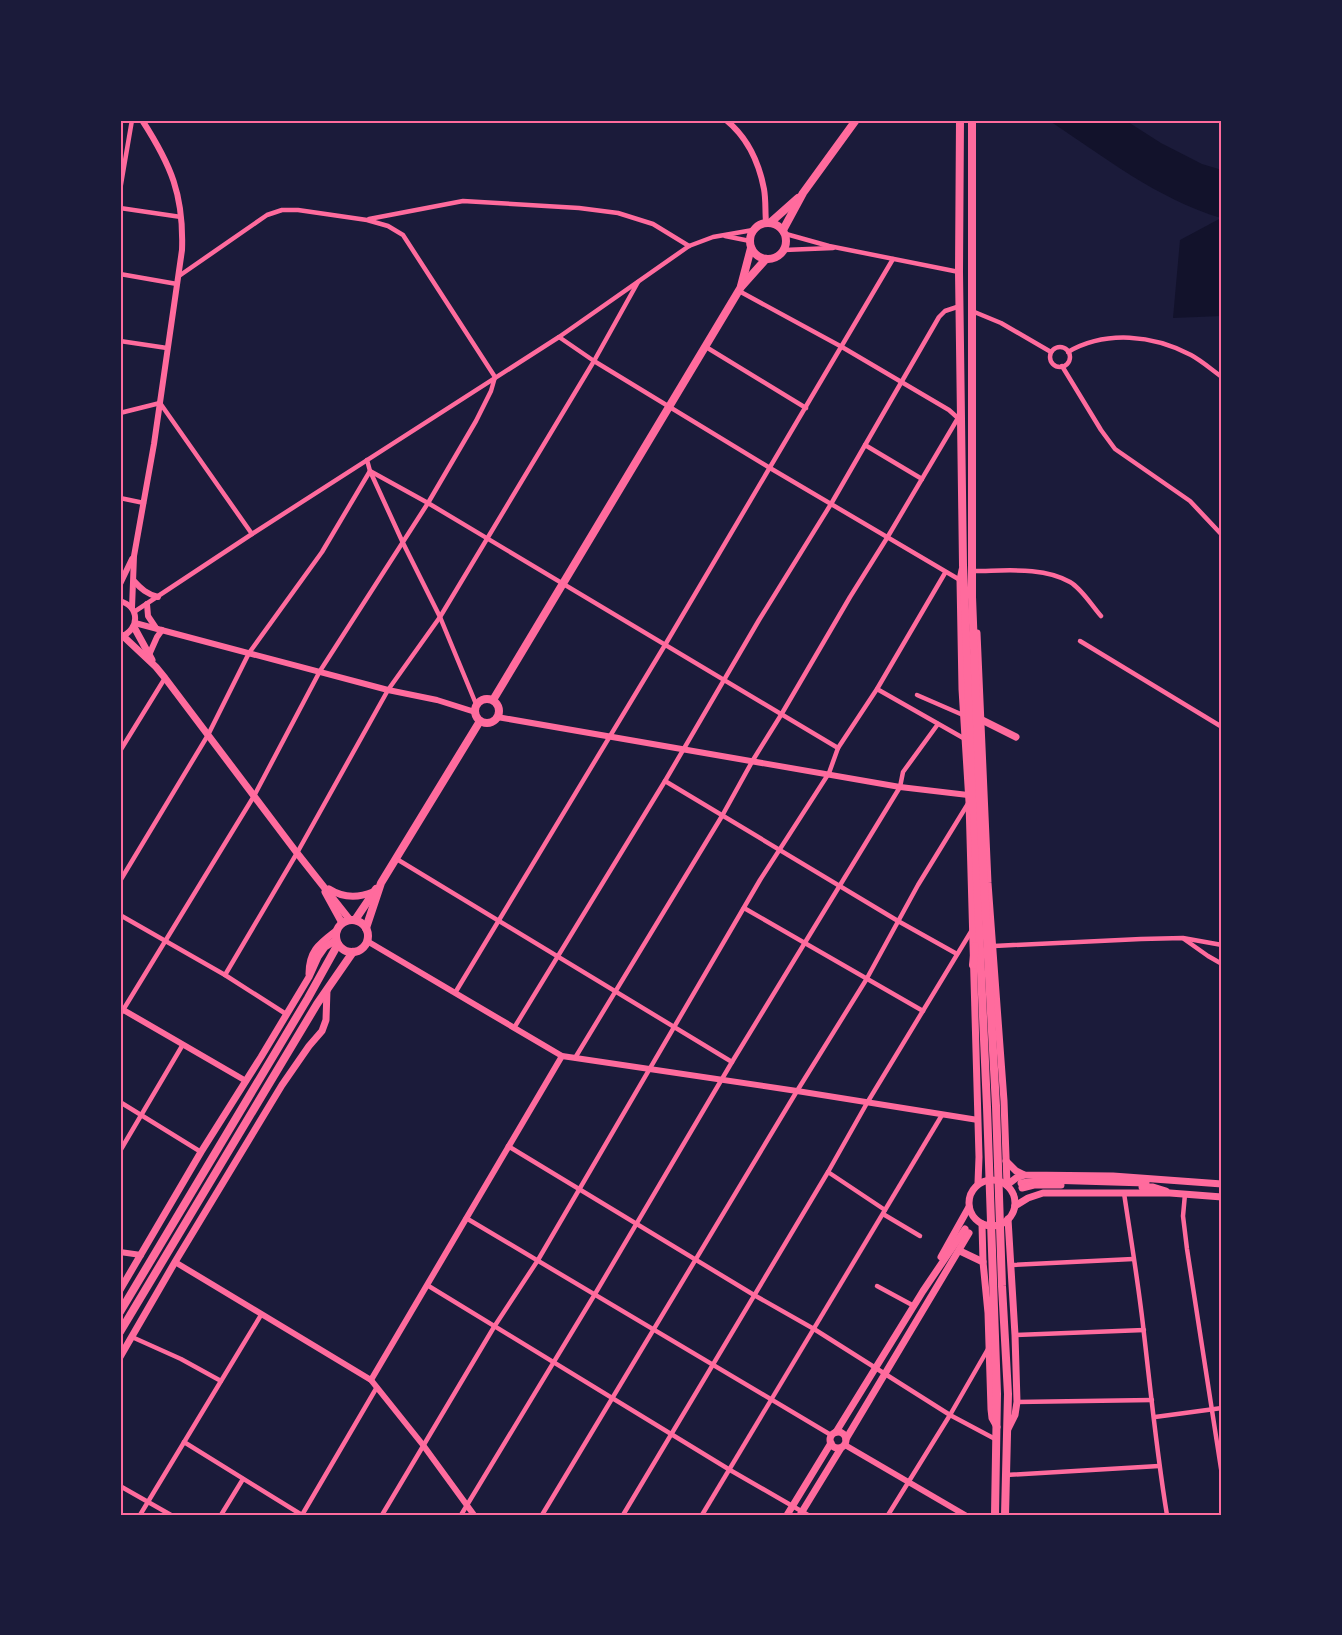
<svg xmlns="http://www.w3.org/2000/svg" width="1342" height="1635" font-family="'DejaVu Sans',sans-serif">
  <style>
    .water { fill: #12122b }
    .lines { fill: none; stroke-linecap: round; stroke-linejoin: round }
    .minor { stroke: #ff6b9d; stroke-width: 4.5 }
    .tertiary { stroke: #ff6b9d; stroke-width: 6 }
    .secondary { stroke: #ff6b9d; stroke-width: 7 }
    .primary { stroke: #ff6b9d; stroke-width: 8 }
    .trunk { stroke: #ff6b9d; stroke-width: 8 }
    .neatline { fill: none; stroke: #ff6b9d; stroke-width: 2 }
  </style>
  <rect width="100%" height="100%" fill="#1b1b3a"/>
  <!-- water -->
  <path class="water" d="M1048,120H1125L1161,143L1202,164L1222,170V316L1173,318L1180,240L1221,218C1157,199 1103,156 1048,120Z"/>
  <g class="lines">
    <!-- minor -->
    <g class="minor">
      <path d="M120,190L132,120"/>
      <path d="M120,208L181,217"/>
      <path d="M369,219L463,201L579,208L618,213L653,224L689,246"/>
      <path d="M786,234L829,246L959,272"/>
      <path d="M725,236L750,241"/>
      <path d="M784,250L833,248"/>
      <path d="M120,274L177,284"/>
      <path d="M739,291L842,347L949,410L959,419"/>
      <path d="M972,311L1001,323L1051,352"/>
      <path d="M559,337L594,361L770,468L960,580"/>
      <path d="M120,341L167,348"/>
      <path d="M706,347L806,408"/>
      <circle cx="1060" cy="357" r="10"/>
      <path d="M1068,352C1106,330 1153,335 1191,355C1202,361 1212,370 1222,377"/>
      <path d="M1062,366L1101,430L1115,449L1190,501L1222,535"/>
      <path d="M120,413L160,403L252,534"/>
      <path d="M865,445L922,479"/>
      <path d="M367,460L370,471L403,543L440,617L476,704"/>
      <path d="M120,498L144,503"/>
      <path d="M974,571C1003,571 1043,566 1070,582C1082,589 1092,606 1101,616"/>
      <path d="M134,612L252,534L559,337L689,246L713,237L753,230"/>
      <path d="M1080,641L1222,727"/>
      <path d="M877,689L965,739"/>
      <path d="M917,695L963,715"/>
      <path d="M120,751L165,678"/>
      <path d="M665,781L898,921L957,954"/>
      <path d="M395,858L732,1062"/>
      <path d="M120,881L208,735L249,653L322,552L370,471L428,503L838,748"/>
      <path d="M744,908L923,1011"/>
      <path d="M120,915L225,975L286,1014"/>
      <path d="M1184,939L1208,956L1222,964"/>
      <path d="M994,946L1141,939L1183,938L1222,945"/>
      <path d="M225,975L297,853L388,690L440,617L594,361L638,282"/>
      <path d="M455,993L665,645L893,259"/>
      <path d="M120,1015L254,796L320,671L428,503L476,421L491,391L495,377L403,235L388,226L367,220L298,210H282L267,215L179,276"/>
      <path d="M514,1028L665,781L759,620L831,504L939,317L945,311L960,306"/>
      <path d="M575,1058L722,816L753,760L781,715L850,597L887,538L958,418"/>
      <path d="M120,1102L201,1152"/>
      <path d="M508,1146L754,1295L814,1329L950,1415L997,1440"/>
      <path d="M120,1151L182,1046"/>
      <path d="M828,1172L885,1210"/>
      <path d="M1124,1193C1131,1240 1139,1287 1144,1334C1151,1394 1157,1455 1167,1515"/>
      <path d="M1185,1194L1183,1216L1187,1249L1222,1475"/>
      <path d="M883,1214L920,1236"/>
      <path d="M466,1218L831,1435"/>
      <path d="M1011,1265L1133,1259"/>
      <path d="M427,1285L730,1470L808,1515"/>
      <path d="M877,1286L914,1306"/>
      <path d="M1015,1335L1144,1330"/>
      <path d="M132,1337L181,1359L221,1381"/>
      <path d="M1017,1402L1152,1400"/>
      <path d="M1155,1417L1222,1408"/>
      <path d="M184,1442L302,1515"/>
      <path d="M1006,1475L1159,1466"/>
      <path d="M120,1486L171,1515"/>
      <path d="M140,1515L241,1348L261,1315"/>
      <path d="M221,1515L243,1479"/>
      <path d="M302,1515L377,1387"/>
      <path d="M382,1515L494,1327L538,1260L760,880L829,773L838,748L877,689L945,573"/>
      <path d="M461,1515L595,1294L732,1062L900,787L903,772L938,724"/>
      <path d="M542,1515L797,1091L866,980L918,885L969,802"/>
      <path d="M623,1515L828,1172L867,1103L972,930"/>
      <path d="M702,1515L942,1115"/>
      <path d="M888,1515L950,1415L988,1349"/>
    </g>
    <!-- tertiary -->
    <g class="tertiary">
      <path d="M726,120C747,137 759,163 764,189C766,200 765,211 766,222"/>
      <path d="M134,581C141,589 147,594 158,597"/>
      <path d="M120,584L132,559"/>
      <path d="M120,601C140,607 140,629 121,637"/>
      <path d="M147,604L148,616L156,628"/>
      <path d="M132,608L134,556L154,444L182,250C184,195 171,165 142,120"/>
      <path d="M135,623L388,690L437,700L475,712"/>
      <path d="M149,655L157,637L162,630"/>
      <path d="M497,717L900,787L968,795"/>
      <path d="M367,941L562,1056L797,1091L978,1120"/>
      <path d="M120,1008L246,1081"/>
      <path d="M120,1252L141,1255"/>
      <path d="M175,1262L371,1380L423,1445L474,1515"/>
      <path d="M371,1380L562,1056"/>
      <path d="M845,1445L965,1515"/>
    </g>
    <!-- secondary -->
    <g class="secondary">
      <path d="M962,570L960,580L962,689L969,802L979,1157L978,1183"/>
      <path d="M134,627L152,660"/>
      <path d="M977,633L988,883L1004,1101L1007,1185"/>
      <path d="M123,636L156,667L165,678L297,853L350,920"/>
      <path d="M982,720L1016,737"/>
      <path d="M329,889C343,898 358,898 373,892"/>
      <path d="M325,892L342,923"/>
      <path d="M309,974C309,951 319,944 336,931"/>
      <path d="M1006,1161L1016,1171L1024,1175L1113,1176L1222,1184"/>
      <circle cx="992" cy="1203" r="23"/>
      <path d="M1021,1183L1046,1180L1146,1183"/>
      <path d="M1007,1185L1016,1178L1024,1175"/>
      <path d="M1142,1187H1153L1166,1191"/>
      <path d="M1022,1188L1034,1185H1061"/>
      <path d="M1015,1206L1028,1198L1043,1193H1170L1222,1197"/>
      <path d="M982,1224L983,1262L988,1313L991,1409L992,1418L997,1427"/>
      <path d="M962,1252L983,1262"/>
      <path d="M941,1257L969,1207"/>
      <path d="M120,1290L201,1152L261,1057L309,977L318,957L325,947L336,940"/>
      <path d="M120,1357L175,1262L282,1085L309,1046L322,1031L326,1020L327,990"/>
      <path d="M1008,1429L1015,1415L1017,1402L1015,1335L1008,1219"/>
      <circle cx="838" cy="1440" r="8"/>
      <path d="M836,1432L923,1291L965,1229"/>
      <path d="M846,1439L969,1233"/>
      <path d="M787,1515L831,1443"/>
      <path d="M800,1515L841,1448"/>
    </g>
    <!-- primary -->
    <g class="primary">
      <path d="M960,120L959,272L963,565L987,1107L997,1394L995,1515"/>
      <path d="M972,120V597L981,827L996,1106L1002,1286L1008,1394L1005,1515"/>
      <path d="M973,965L975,946"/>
    </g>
    <!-- trunk -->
    <g class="trunk">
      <path d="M771,222L798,198"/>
      <circle cx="768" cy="241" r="18"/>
      <path d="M783,230L803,193L856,120"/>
      <path d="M741,286L751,248"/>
      <circle cx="487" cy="711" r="12"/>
      <path d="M493,700L741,287L766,259"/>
      <circle cx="352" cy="936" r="16"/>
      <path d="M355,920L376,889"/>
      <path d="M366,928L381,883L480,721"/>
      <path d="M120,1312L308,998L338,944"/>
      <path d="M120,1332L317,1004L353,952"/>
    </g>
  </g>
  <!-- border -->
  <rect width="1342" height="1635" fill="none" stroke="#1b1b3a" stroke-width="243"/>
  <rect x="122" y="122" width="1098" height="1392" class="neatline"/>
</svg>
